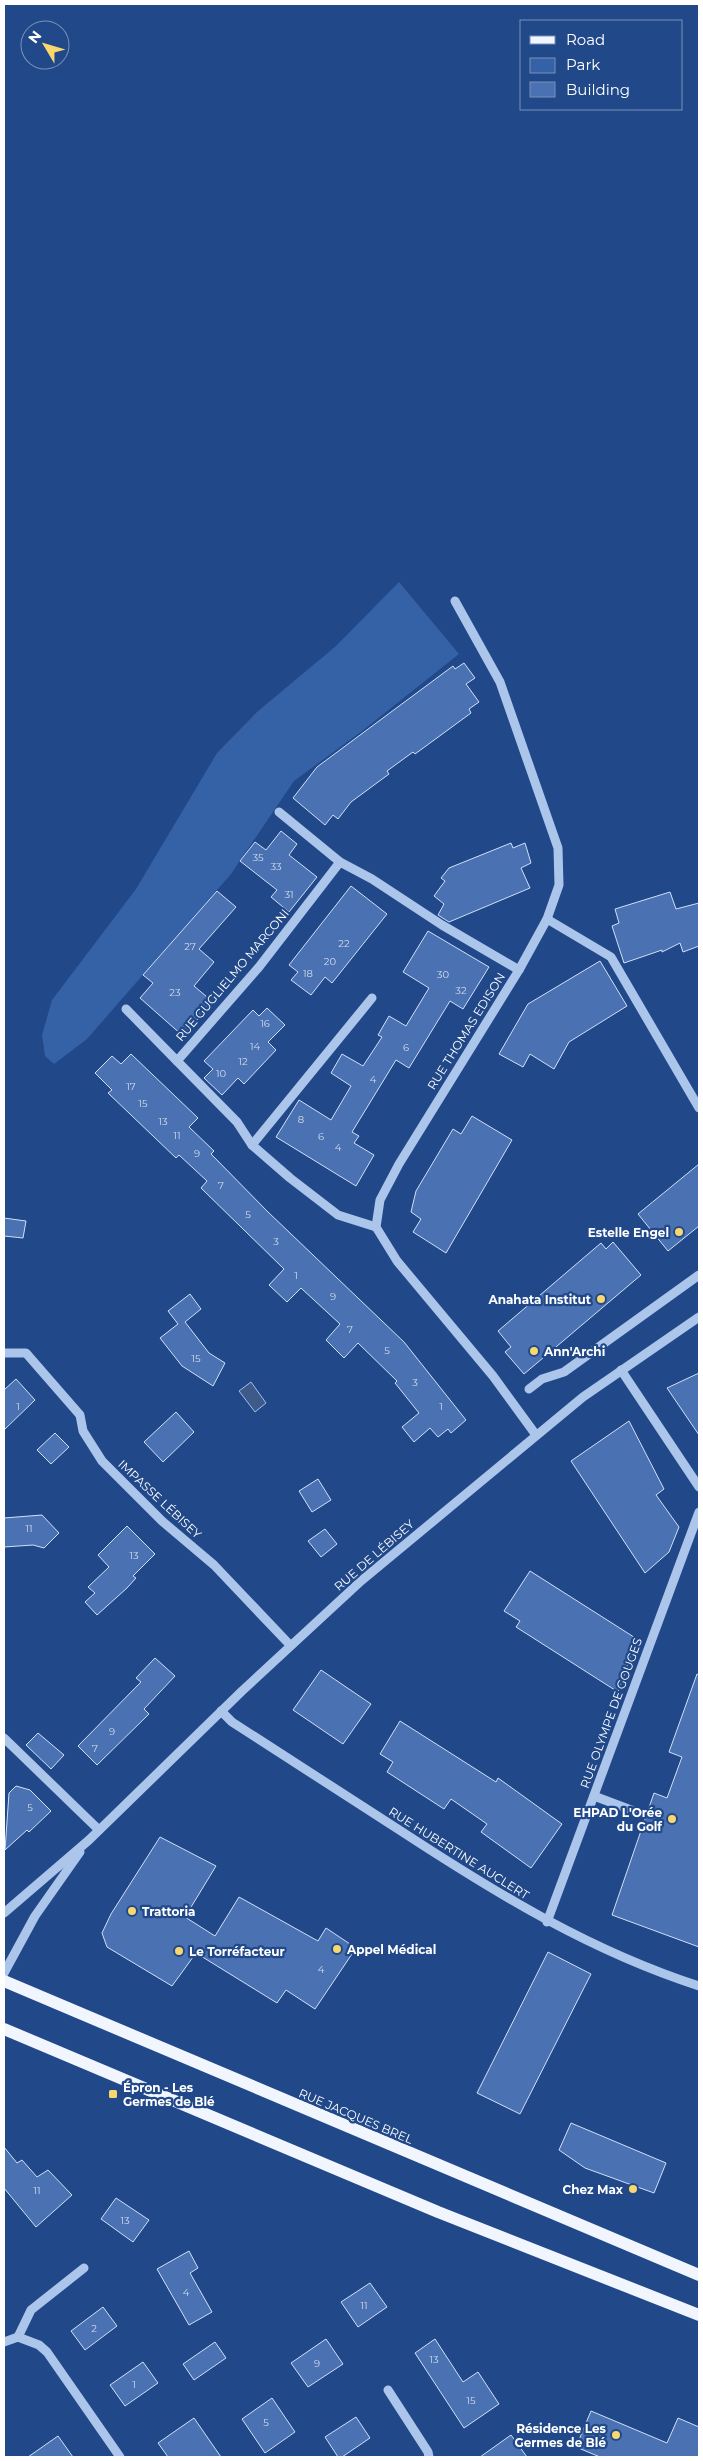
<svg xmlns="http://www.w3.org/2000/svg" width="703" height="2461" font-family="Montserrat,sans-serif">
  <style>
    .green { fill: #3561a6 }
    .water { fill: #3e5a89; stroke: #a0bfec }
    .building { fill: #4a71b1; stroke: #d1e0f8 }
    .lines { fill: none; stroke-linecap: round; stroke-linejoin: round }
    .minor { stroke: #acc5ea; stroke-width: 9 }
    .major { stroke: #f0f5fe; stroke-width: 12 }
    .poi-dot { fill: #f7d76e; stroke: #214889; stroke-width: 2 }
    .labels { text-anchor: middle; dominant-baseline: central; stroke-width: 4.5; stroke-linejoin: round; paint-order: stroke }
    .number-label { font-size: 10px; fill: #d2dcec }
    .street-label { font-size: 12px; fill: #fff; stroke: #214889 }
    .poi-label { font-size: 12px; font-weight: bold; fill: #fff; stroke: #214889; text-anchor: end }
  </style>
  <rect width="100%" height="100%" fill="#214889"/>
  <!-- green -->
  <path class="green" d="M399,582L459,654L362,731L294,781L231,874L87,1039L54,1064L45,1056L42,1035L52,1000L136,889L217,753L257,712L336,646Z"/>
  <!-- water -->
  <path class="water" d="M251,1382L266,1403L255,1412L239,1391Z"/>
  <!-- building -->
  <g class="building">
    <path d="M464,663L475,678L466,684L479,702L469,709L471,713L415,754L413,752L387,771L389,774L351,802L338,819L333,815L325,825L293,798L317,767L453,666L455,669Z"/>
    <path d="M281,831L297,844L289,855L317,877L289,912L271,897L277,890L240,861L255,842L266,850Z"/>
    <path d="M511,843L513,848L525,843L531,863L521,868L530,888L449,922L438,915L444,904L434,896L445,881L441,878L449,868Z"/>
    <path d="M351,886L387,914L332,983L325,977L311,995L291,980L298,972L289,965Z"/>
    <path d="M217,891L236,907L199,949L214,962L194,986L213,1002L183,1036L140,998L153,983L143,975Z"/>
    <path d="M670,892L676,909L699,903V946L683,952L680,943L662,952V950L624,963L612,926L619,923L615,909Z"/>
    <path d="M428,931L489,967L463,1009L450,1001L409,1068L396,1060L352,1132L359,1136L354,1143L374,1155L356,1186L276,1137L299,1100L331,1120L351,1086L331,1073L342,1054L363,1066L382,1037L378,1035L389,1016L406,1026L429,988L403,972Z"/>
    <path d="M600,961L627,1006L569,1042L554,1069L530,1054L523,1067L499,1054L528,1004Z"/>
    <path d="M267,1008L285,1025L268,1042L276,1050L244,1084L238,1078L222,1095L204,1078L213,1069L204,1061L253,1010L259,1016Z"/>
    <path d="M131,1054L198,1118L189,1127L214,1151L211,1154L268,1212L404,1342L466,1420L451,1433L448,1429L438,1437L430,1428L414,1442L402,1427L419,1413L395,1383L397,1381L358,1343L344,1358L326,1340L340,1324L301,1288L287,1302L269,1285L284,1269L201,1188L207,1181L179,1155L176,1158L108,1093L112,1090L95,1073L112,1056L121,1064Z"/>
    <path d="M472,1116L512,1140L446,1253L413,1232L421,1219L411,1212L416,1191L453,1129L461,1134Z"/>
    <path d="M699,1164V1226L668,1251L638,1214Z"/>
    <path d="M4,1218L26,1221L23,1238L4,1236Z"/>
    <path d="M613,1242L641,1275L524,1374L505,1352L511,1347L498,1331L601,1243L606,1249Z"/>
    <path d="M190,1294L201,1309L185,1322L209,1353L225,1363L213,1386L182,1366L160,1338L178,1324L168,1311Z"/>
    <path d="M699,1373V1435L667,1388Z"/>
    <path d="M16,1379L35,1400L4,1430V1390Z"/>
    <path d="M176,1412L194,1432L163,1462L144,1442Z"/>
    <path d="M629,1421L664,1489L656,1495L679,1527L669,1552L645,1573L571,1461Z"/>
    <path d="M55,1433L69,1447L51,1464L37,1450Z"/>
    <path d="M318,1479L331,1500L312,1512L299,1491Z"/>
    <path d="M42,1515L59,1533L44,1548L33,1545L4,1547V1518Z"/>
    <path d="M127,1526L155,1554L133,1576L136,1578L127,1588L97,1615L85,1602L95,1593L88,1587L109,1567L98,1555Z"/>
    <path d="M325,1529L337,1544L321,1557L308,1541Z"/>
    <path d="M530,1571L637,1639L618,1692L516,1627L520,1621L504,1611Z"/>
    <path d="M155,1658L175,1676L144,1709L149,1714L97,1765L78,1746L141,1682L136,1678Z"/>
    <path d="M321,1670L371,1704L343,1744L293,1710Z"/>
    <path d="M697,1674L699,1675V1947L612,1915L654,1793L667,1798L682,1757L669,1752Z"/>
    <path d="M400,1721L496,1782L498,1778L562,1824L531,1868L481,1832L487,1824L451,1799L444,1809L387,1772L393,1762L380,1754Z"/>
    <path d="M38,1733L64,1755L51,1769L26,1745Z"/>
    <path d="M16,1786L30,1790L51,1811L29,1832L27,1830L5,1850L9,1793Z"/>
    <path d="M160,1837L216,1866L185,1917L215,1936L239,1897L318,1941L326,1928L356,1948L315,2009L286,1990L277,2003L196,1953L172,1986L107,1947L102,1933L111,1914Z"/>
    <path d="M548,1952L591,1974L520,2114L477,2093Z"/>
    <path d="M571,2123L666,2163L654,2193L585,2168L559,2150Z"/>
    <path d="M4,2147L17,2163L22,2160L37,2177L48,2170L72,2195L36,2227L4,2188Z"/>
    <path d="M116,2198L149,2220L133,2242L101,2219Z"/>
    <path d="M189,2251L198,2268L190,2273L212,2312L189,2325L157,2269Z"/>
    <path d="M370,2283L387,2307L358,2327L341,2302Z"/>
    <path d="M103,2307L117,2326L85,2350L71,2331Z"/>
    <path d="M326,2339L343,2364L308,2387L291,2363Z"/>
    <path d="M435,2339L463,2382L478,2372L499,2404L464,2428L415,2353Z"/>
    <path d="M215,2342L226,2358L194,2380L183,2364Z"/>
    <path d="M143,2362L158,2383L125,2406L110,2385Z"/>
    <path d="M272,2398L295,2432L265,2453L242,2419Z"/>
    <path d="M591,2411L667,2443L678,2418L699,2427V2457H600L576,2447Z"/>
    <path d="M356,2417L370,2438L342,2457H338L325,2437Z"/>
    <path d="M194,2418L221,2457H168L158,2443Z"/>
    <path d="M511,2435L527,2457H480Z"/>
    <path d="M58,2436L73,2457H28Z"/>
  </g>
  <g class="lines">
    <!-- minor -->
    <g class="minor">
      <path d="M455,601L500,682L558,848L559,885L547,919L519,970L399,1164L380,1200L376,1227L397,1261L493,1376L536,1435"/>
      <path d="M279,812L340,862L372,879L442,925L519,970"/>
      <path d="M340,862L259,967L177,1061L237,1122L252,1145L290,1178L338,1215L376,1227"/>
      <path d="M547,919L611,957L699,1108"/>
      <path d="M126,1009L177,1061"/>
      <path d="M252,1145L372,998"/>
      <path d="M4,1353H26L80,1415L83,1431L102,1461L162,1521L214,1565L290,1645"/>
      <path d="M621,1370L699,1487"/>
      <path d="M529,1389L542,1379L564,1372L699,1275"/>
      <path d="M221,1711L232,1722C289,1759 347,1796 404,1833C499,1895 591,1951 699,1986"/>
      <path d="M4,1738L99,1830"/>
      <path d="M594,1796L639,1813"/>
      <path d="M4,1913L89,1840L242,1691L361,1581L583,1397L699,1317"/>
      <path d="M547,1922L699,1512"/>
      <path d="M4,1973L35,1916L80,1852"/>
      <path d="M18,2337L31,2310L84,2268"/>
      <path d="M4,2342L18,2337L39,2345L47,2352L120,2457"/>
      <path d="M388,2390L428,2452L429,2457"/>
    </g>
    <!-- major -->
    <g class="major">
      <path d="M4,1981L699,2275"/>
      <path d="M4,2029L438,2212L699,2315"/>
    </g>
  </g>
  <!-- markers -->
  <g class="poi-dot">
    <circle cx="679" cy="1232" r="5"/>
    <circle cx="601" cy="1299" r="5"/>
    <circle cx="534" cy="1351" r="5"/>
    <circle cx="672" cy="1819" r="5"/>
    <circle cx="132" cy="1911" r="5"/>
    <circle cx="337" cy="1949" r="5"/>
    <circle cx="179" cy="1951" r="5"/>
    <rect x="108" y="2089" width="10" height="10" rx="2.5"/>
    <circle cx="633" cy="2189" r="5"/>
    <circle cx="616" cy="2435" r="5"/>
  </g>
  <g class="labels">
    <!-- number labels -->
    <g class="number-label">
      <text x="258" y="857">35</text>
      <text x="276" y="866">33</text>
      <text x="289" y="894">31</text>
      <text x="344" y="943">22</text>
      <text x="190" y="946">27</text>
      <text x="330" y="961">20</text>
      <text x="308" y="973">18</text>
      <text x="443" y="974">30</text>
      <text x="461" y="990">32</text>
      <text x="175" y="992">23</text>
      <text x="265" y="1023">16</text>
      <text x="255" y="1046">14</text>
      <text x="406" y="1047">6</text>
      <text x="243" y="1061">12</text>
      <text x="221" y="1073">10</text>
      <text x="373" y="1079">4</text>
      <text x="131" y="1086">17</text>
      <text x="143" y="1103">15</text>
      <text x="301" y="1119">8</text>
      <text x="163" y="1121">13</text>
      <text x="177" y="1135">11</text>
      <text x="321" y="1136">6</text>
      <text x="338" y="1147">4</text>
      <text x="197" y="1153">9</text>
      <text x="221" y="1185">7</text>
      <text x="248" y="1214">5</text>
      <text x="276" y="1241">3</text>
      <text x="296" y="1275">1</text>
      <text x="333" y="1296">9</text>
      <text x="350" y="1329">7</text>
      <text x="387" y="1350">5</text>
      <text x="196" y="1358">15</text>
      <text x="415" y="1382">3</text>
      <text x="18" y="1406">1</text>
      <text x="441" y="1406">1</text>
      <text x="29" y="1528">11</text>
      <text x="134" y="1555">13</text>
      <text x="112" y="1731">9</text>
      <text x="95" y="1748">7</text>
      <text x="30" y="1807">5</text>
      <text x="321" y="1969">4</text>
      <text x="37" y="2190">11</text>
      <text x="125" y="2220">13</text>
      <text x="186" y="2292">4</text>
      <text x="364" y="2305">11</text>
      <text x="94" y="2328">2</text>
      <text x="434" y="2359">13</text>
      <text x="317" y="2363">9</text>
      <text x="134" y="2384">1</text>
      <text x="471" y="2400">15</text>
      <text x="266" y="2422">5</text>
    </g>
    <!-- street labels -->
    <g class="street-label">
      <text transform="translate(232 975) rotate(-50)">RUE GUGLIELMO MARCONI</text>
      <text transform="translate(466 1031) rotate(-58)">RUE THOMAS EDISON</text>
      <text transform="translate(160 1499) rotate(43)">IMPASSE LÉBISEY</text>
      <text transform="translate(374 1555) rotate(-41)">RUE DE LÉBISEY</text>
      <text transform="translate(611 1713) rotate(-70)">RUE OLYMPE DE GOUGES</text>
      <text transform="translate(459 1853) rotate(32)">RUE HUBERTINE AUCLERT</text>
      <text transform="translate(356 2116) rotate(23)">RUE JACQUES BREL</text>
    </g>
    <!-- poi labels -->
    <g class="poi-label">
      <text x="669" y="1232">Estelle Engel</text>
      <text x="591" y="1299">Anahata Institut</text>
      <text x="544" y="1351" text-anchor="start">Ann'Archi</text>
      <text x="662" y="1812">EHPAD L'Orée<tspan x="662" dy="14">du Golf</tspan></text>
      <text x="142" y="1911" text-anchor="start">Trattoria</text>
      <text x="347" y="1949" text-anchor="start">Appel Médical</text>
      <text x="189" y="1951" text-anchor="start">Le Torréfacteur</text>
      <text x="123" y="2087" text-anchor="start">Épron - Les<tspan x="123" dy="14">Germes de Blé</tspan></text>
      <text x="623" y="2189">Chez Max</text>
      <text x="606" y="2428">Résidence Les<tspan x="606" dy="14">Germes de Blé</tspan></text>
    </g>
  </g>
  <!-- border -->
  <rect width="703" height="2461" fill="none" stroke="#ffffff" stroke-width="10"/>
  <!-- legend -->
  <rect x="520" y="20" width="162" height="90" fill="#214889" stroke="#7a91b8"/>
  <rect x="530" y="36" width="25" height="8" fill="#f0f5fe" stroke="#7a91b8"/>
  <text x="566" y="45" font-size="15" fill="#ffffff">Road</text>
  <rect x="530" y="58" width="25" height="15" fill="#3561a6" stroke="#7a91b8"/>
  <text x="566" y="70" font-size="15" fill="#ffffff">Park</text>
  <rect x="530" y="82" width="25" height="15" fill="#4a71b1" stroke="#7a91b8"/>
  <text x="566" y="95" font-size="15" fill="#ffffff">Building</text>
  <!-- north arrow -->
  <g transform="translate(45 45) rotate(308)"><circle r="24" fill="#214889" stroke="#7a91b8"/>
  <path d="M0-4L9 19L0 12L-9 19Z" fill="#f7d76e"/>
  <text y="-8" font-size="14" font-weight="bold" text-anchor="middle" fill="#ffffff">N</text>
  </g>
</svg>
